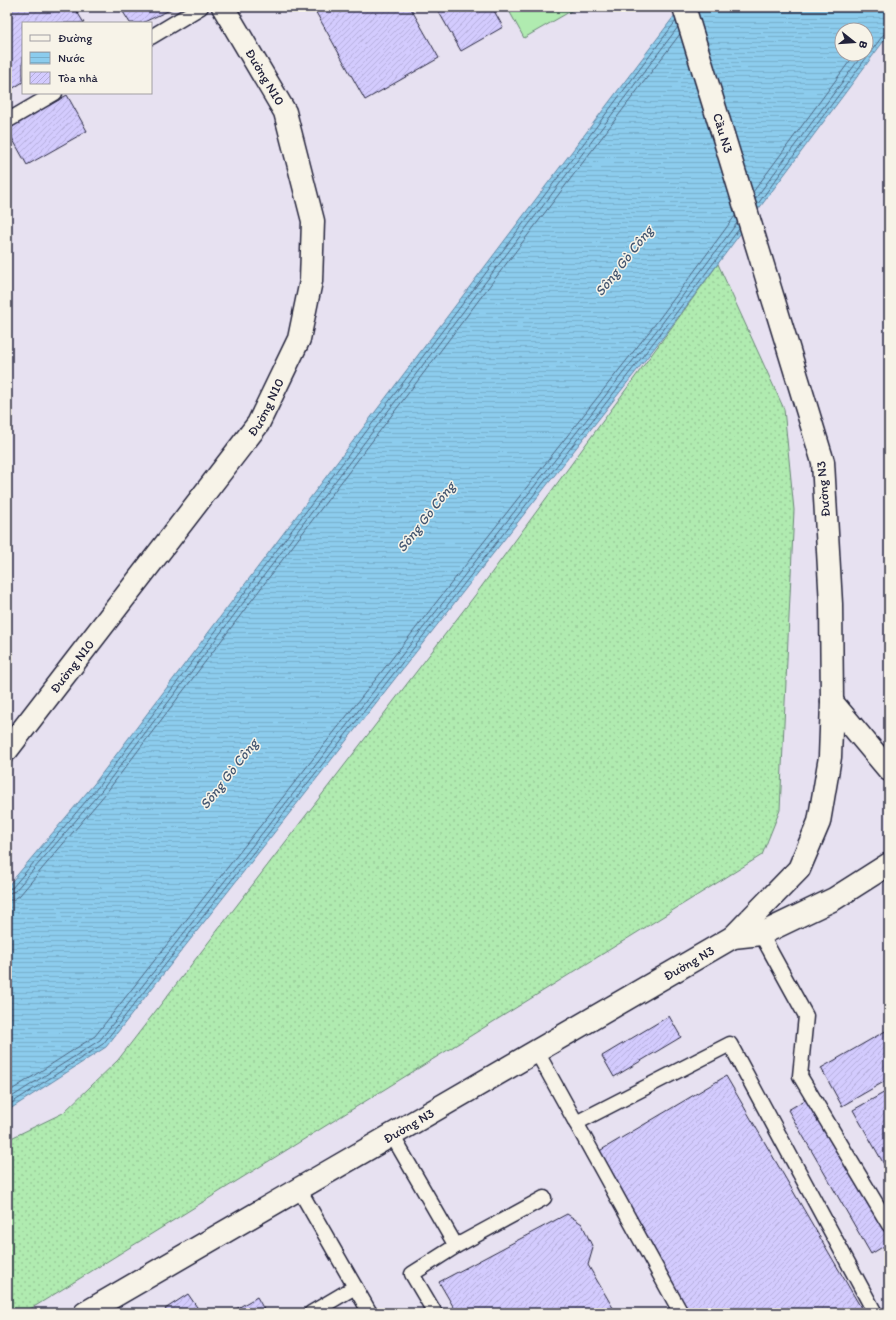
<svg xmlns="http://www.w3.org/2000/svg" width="896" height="1320" font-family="Itim,sans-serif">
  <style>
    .built { fill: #e7e1f1; fill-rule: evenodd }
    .grass { fill: url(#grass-dots); stroke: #698676 }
    .green { fill: #b0ebb0; stroke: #698676 }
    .water { fill: url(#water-rules); stroke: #6288a6; fill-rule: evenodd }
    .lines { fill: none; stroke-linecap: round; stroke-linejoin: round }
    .shore { stroke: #4c6682; stroke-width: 1 }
    .building { fill: url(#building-hatch); stroke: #22223b }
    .lane-casing { stroke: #22223b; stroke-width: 17 }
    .street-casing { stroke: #22223b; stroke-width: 25 }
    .lane { stroke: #f7f3e8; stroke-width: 14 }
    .street { stroke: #f7f3e8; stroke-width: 22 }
    .labels { text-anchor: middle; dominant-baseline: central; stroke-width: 3; stroke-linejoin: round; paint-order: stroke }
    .street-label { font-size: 13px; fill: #22223b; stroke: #f7f3e8 }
    .water-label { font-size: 14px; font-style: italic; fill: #425570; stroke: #f7f3e8 }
  </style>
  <defs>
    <pattern id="grass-dots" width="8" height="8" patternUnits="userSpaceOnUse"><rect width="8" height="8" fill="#b0ebb0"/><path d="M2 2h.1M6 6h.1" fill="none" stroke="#97c998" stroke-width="1.8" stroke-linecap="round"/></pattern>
    <pattern id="water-rules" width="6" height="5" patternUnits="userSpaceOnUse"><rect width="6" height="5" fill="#8ccced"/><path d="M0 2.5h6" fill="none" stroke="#78afcc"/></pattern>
    <pattern id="building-hatch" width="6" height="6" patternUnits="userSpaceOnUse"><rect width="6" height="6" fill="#d3cbfe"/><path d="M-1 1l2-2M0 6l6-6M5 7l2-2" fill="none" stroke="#b5aedb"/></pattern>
  </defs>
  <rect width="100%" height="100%" fill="#f0ebec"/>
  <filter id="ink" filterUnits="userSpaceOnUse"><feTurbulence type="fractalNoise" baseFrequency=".025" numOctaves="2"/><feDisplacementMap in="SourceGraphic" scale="8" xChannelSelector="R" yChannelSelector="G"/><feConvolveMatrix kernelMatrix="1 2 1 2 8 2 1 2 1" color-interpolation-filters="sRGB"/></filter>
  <g filter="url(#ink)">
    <!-- built -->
    <path class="built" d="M7,7H889V1313H7ZM23,23H151V93H23ZM842,30H866V54H842Z"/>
    <!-- grass -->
    <path class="grass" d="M718,264L784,409L794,510L780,810L762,855L37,1305L23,1313H7V1140L63,1113L118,1060L476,594Z"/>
    <!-- green -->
    <path class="green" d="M507,7H578L524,38Z"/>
    <!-- water -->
    <path class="water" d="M681,7H889V34L667,332L106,1047L7,1111V887L94,784ZM842,30H866V54H842Z"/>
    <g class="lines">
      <!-- shore -->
      <g class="shore">
        <path d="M753,192L855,54"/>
        <path d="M755,199L863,54"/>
        <path d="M757,205L884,34L889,32"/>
        <path d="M7,889L12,888L98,787L676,21"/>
        <path d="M7,894L15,891L102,790L678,27"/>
        <path d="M7,900H13L20,895L106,793L680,34"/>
        <path d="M7,1093L95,1036L656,323L735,216"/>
        <path d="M7,1100L100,1040L660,326L737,223"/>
        <path d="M7,1106L103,1044L664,329L739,229"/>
      </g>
    </g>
    <!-- building -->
    <g class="building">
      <path d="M7,7H74L84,23H23V82L7,92Z"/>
      <path d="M120,7H170L172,9L142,23H130Z"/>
      <path d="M313,7H410L439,58L365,100Z"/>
      <path d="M436,7H492L503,27L461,51Z"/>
      <path d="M67,95L87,131L27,165L7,129Z"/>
      <path d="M669,1016L681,1037L614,1077L602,1056Z"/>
      <path d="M889,1029V1079L842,1106L821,1068Z"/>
      <path d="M726,1076L864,1313H688L596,1153Z"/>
      <path d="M889,1090V1173L853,1110Z"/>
      <path d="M810,1097L889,1232V1243L871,1254L788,1110Z"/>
      <path d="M567,1214L582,1224L593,1248L588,1265L616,1313H457L439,1282Z"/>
      <path d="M188,1294L201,1313H168L165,1309Z"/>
      <path d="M257,1297L266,1313H229Z"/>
    </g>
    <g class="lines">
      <!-- lane casing -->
      <g class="lane-casing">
        <g id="lane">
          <path d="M151,37L201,7"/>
          <path d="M7,121L55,93"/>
          <path d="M761,934L806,1016L800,1076L889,1225"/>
          <path d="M537,1052L681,1313"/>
          <path d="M576,1123L730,1044L875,1313"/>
          <path d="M392,1135L456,1246"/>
          <path d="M299,1189L370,1313"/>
          <path d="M311,1313L355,1287"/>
          <path d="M435,1313L412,1274L456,1246L544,1198"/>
        </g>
      </g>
      <!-- street casing -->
      <g class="street-casing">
        <g id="street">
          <path d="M832,702L889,770"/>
          <path id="s1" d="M7,750L258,424L299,339L311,281L313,221L285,112L223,7"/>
          <path d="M733,937L761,934L834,899L889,864"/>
          <path id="s2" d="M85,1313L733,937L799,869L819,822L830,757L832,702L831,604L823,462L684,7"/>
        </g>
      </g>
      <!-- lane -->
      <use href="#lane" class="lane"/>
      <!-- street -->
      <use href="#street" class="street"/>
    </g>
  </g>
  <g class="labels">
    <!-- street labels -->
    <g class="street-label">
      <text transform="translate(265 77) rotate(59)">Đường N10</text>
      <text transform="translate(723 133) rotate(73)">Cầu N3</text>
      <text stroke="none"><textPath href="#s1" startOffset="430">Đường N10</textPath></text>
      <text transform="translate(823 489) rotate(-95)">Đường N3</text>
      <text stroke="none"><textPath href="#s1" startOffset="106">Đường N10</textPath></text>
      <text stroke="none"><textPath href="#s2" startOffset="698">Đường N3</textPath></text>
      <text stroke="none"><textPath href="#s2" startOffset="374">Đường N3</textPath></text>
    </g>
    <!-- water labels -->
    <g class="water-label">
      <text transform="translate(624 261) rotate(-52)">Sông Gò Công</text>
      <text transform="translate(426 517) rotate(-52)">Sông Gò Công</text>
      <text transform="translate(229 774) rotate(-52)">Sông Gò Công</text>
    </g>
  </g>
  <!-- margin -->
  <rect width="896" height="1320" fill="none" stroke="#f7f3e8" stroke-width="24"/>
  <rect x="12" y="12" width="872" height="1296" fill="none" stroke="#22223b" stroke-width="1.5" filter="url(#ink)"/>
  <!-- legend -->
  <rect x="22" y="22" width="130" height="72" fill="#f7f3e8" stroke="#a29fa3"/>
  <rect x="30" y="35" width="20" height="6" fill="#f7f3e8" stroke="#a29fa3"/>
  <text x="58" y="42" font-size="12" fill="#22223b">Đường</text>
  <rect x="30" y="52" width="20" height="12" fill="url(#water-rules)" stroke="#a29fa3"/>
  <text x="58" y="62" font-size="12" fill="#22223b">Nước</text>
  <rect x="30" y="72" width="20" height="12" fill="url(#building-hatch)" stroke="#a29fa3"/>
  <text x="58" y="82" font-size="12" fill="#22223b">Tòa nhà</text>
  <!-- north arrow -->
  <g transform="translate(854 42) rotate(107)"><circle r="19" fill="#f7f3e8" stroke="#a29fa3"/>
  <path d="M0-3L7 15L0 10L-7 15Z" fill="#22223b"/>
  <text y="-6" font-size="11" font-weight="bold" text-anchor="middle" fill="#22223b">B</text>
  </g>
</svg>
